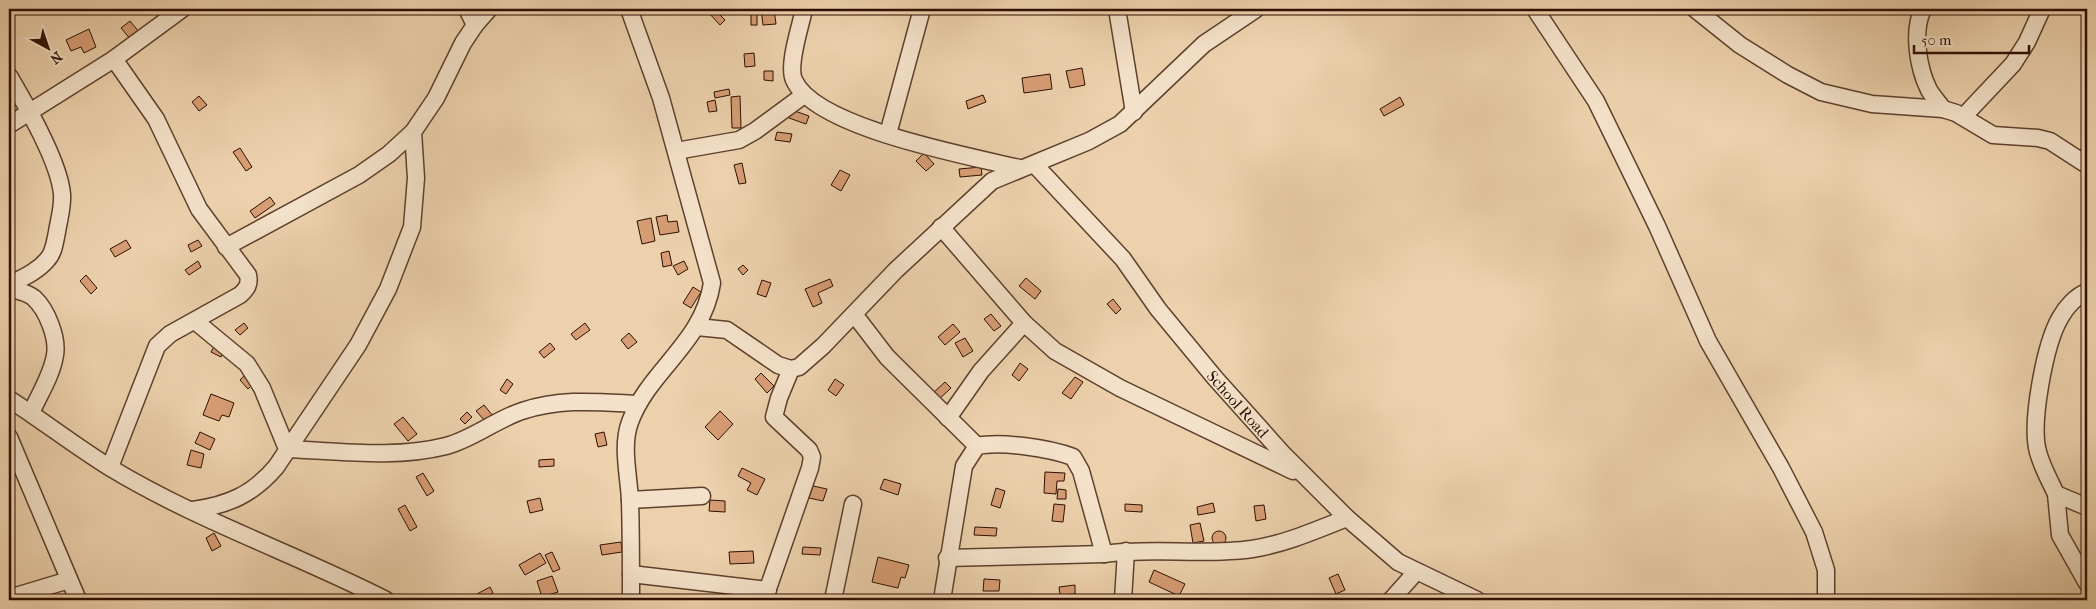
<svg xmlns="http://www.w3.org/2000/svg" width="2096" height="609" font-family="'IM FELL French Canon',serif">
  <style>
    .building { fill: #d79d74; stroke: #2e0f01 }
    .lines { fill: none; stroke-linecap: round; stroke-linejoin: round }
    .minor-casing { stroke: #5e402c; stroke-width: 19 }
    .minor { stroke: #f3e1c9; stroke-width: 16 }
    .labels { text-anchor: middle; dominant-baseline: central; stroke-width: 4.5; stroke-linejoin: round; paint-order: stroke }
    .street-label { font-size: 16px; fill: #2e0f01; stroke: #f3e1c9 }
  </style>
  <rect width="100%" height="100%" fill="#ecd1ac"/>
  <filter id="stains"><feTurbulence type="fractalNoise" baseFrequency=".004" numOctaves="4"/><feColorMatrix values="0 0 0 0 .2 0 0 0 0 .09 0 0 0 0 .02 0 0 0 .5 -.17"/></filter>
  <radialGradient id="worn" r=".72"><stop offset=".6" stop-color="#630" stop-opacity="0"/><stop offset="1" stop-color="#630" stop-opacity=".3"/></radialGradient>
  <!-- building -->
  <g class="building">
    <path d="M709,9H714L725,20L720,25L707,11Z"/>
    <path d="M761,9H774L776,24L763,25Z"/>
    <rect x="751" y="14" width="6" height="11"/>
    <path d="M130,21L140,33L132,41L121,28Z"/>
    <path d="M89,29L96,47L84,53L81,47L71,51L66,40Z"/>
    <path d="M754,53L755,66L745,67L744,54Z"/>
    <path d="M1082,68L1085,85L1070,88L1066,71Z"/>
    <path d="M764,71H773V81L764,80Z"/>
    <path d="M1050,74L1052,89L1024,93L1022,78Z"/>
    <path d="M729,89L730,95L715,98L714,92Z"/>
    <path d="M983,95L986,102L968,109L966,101Z"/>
    <path d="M199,96L207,105L199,111L192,102Z"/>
    <path d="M740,96L741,128H732L731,97Z"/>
    <path d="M1400,97L1404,105L1384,116L1380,109Z"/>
    <path d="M715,100L717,111L709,112L707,102Z"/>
    <path d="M792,110L809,116L806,124L789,118Z"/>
    <path d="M777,132L792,134L790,142L775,140Z"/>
    <path d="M240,148L252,167L246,171L233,152Z"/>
    <path d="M924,153L934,164L926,171L916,161Z"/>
    <path d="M742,163L746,183L739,184L734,165Z"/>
    <path d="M981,167L982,175L960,177L959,169Z"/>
    <path d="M840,170L850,175L841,191L831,185Z"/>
    <path d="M270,197L275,204L255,218L250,211Z"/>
    <path d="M667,215L668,222L677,221L679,232L660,235L656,217Z"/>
    <path d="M651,218L655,241L642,244L637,221Z"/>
    <path d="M126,240L131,248L115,257L110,249Z"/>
    <path d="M198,240L202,246L191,252L188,245Z"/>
    <path d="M669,251L672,265L663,267L661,253Z"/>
    <path d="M198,261L201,267L189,275L185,270Z"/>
    <path d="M684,261L688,269L678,275L673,266Z"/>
    <path d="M743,265L748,270L743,275L738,269Z"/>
    <path d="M86,275L97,288L91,294L80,281Z"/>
    <path d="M1026,278L1041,291L1035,299L1019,286Z"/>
    <path d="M830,279L833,286L818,293L822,303L813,307L805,289Z"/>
    <path d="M762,280L771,283L766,297L757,294Z"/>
    <path d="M693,287L701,292L691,308L683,303Z"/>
    <path d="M1113,299L1121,309L1116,314L1107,304Z"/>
    <path d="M991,314L1001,326L994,331L984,319Z"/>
    <path d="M244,323L248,328L240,335L235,330Z"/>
    <path d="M585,323L590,330L576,340L571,334Z"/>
    <path d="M953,324L960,332L945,345L938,337Z"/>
    <path d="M629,333L637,342L628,349L621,340Z"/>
    <path d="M965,338L973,351L963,357L955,343Z"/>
    <path d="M550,343L555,349L544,358L539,352Z"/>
    <path d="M215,345L224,350L221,357L211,352Z"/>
    <path d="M1020,363L1028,369L1019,381L1012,375Z"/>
    <path d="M247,373L255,382L248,389L240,380Z"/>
    <path d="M761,373L774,386L767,393L755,379Z"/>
    <path d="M1075,377L1083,382L1071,399L1062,393Z"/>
    <path d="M507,379L513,384L506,394L500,390Z"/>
    <path d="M835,379L844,385L836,396L828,390Z"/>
    <path d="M945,382L951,388L938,400L933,393Z"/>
    <path d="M211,394L234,403L229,417L222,415L219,421L203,415Z"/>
    <path d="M484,405L493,416L486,422L476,411Z"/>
    <path d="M720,411L733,424L718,440L705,427Z"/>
    <path d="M467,412L472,417L465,424L460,419Z"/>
    <path d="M403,417L417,434L408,441L394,424Z"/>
    <path d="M200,432L215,439L210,450L195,443Z"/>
    <path d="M604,432L607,445L598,447L595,434Z"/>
    <path d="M191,450L204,454L201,468L187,465Z"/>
    <path d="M554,459V466L539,467V460Z"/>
    <path d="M742,468L765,479L757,495L747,490L751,483L738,476Z"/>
    <path d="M1045,472L1065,473L1064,481H1057L1056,494L1044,493Z"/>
    <path d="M423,473L434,491L427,496L416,477Z"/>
    <path d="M884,479L901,484L898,495L880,489Z"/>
    <path d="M813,486L827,489L823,501L809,498Z"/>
    <path d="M996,488L1005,491L1000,508L991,505Z"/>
    <path d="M1058,489L1066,490V499H1057Z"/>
    <path d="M540,498L543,510L530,513L527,501Z"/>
    <path d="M710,500L725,501V512L709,511Z"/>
    <path d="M1213,503L1215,512L1198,515L1197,507Z"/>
    <path d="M1054,504L1065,505L1063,522L1052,521Z"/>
    <path d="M1125,504L1142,505V512L1125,511Z"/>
    <path d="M405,505L417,527L410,531L398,509Z"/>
    <path d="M1264,505L1266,519L1256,521L1254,506Z"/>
    <path d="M1200,523L1204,541L1193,543L1190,525Z"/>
    <path d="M975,527L997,528L996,536L974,535Z"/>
    <circle cx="1219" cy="538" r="7"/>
    <path d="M214,533L221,546L212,551L206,538Z"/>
    <path d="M621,542L622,552L602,555L600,545Z"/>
    <path d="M803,547L821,548L820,555L802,554Z"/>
    <path d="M753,551L754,563L730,564L729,552Z"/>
    <path d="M552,552L560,569L553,572L545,555Z"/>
    <path d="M540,553L546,563L525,575L519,565Z"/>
    <path d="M878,557L909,565L905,578L901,577L898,588L872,582Z"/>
    <path d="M1154,570L1185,584L1179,596L1149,582Z"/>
    <path d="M1338,574L1345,590L1336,594L1329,578Z"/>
    <path d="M552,576L558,592L542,597L537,581Z"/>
    <path d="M984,579L1000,580L999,591H983Z"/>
    <path d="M1075,585V594L1060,595L1059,587Z"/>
    <path d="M490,587L493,593L480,600L477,594Z"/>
  </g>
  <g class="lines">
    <!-- minor casing -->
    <g class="minor-casing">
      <g id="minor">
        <path d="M467,9L475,25"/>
        <path d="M629,9L661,98L712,283C703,343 649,370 630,422C621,446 629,476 630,501C631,534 631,567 631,600"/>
        <path d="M804,9C801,25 787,65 794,80C815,128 969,156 1019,168"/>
        <path d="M1117,9L1134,112"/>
        <path d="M1535,9L1596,101L1657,226L1708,341L1781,468L1814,532L1826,570V600"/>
        <path d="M1695,9L1740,45L1788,75L1821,92L1872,104L1943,109L1956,113L1993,135L2038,138L2050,141L2087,165"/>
        <path d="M1923,9C1912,31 1918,68 1929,90C1933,97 1939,103 1943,109"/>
        <path d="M9,76C26,105 59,161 62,194C63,207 59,219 57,232C55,241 54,253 47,260C37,272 22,278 9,285"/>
        <path d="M1963,117L2013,64L2027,42L2042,9"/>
        <path d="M9,125L114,59L182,9"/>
        <path d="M888,134L922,9"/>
        <path d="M676,151L739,140L755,131L804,95"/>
        <path id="s1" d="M1035,165L1123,259L1158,309L1215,378L1284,455L1347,518L1398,562L1477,600"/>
        <path d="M941,227L1024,323L1055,351L1120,388L1293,471"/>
        <path d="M226,247L359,175L389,154L413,132L436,98L463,43L475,25L489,9"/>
        <path d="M9,288C17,291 27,292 34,298C47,310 58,338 55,355C52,375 39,395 31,413"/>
        <path d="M2087,292C2076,296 2066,307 2060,318C2045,344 2030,423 2038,452C2042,467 2050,481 2056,494L2087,507"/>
        <path d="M854,314L887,357L977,446"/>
        <path d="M195,321L247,364L262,388L287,449C339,451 395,459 446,446C473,439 495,420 522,411C562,398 597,402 638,404"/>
        <path d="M697,327L727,330L778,365L791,369L799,367L823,346L896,270L992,181L1089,141L1120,124L1204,44L1256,9"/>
        <path d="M9,399C43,421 75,446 109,467C196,520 296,554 386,600"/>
        <path d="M948,418L981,371L1024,323"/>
        <path d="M9,437L78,600"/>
        <path d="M110,467L157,346L170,334L240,295C247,289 250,284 248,275L199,209L156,119L114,59"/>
        <path d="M2056,494L2060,535L2087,583"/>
        <path d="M630,500L702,496"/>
        <path d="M193,510C228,505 252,495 276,467L358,345L388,289L412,227L416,178L413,132"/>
        <path d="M947,558L1104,554C1153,547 1204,556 1252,549C1285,544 1316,530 1347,518"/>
        <path d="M631,574L768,590"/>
        <path d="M9,598L69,580"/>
        <path d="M764,600L810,468L812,457L809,450L774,417L779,398L791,369"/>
        <path d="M833,600L853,504"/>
        <path d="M942,600L964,466L977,446C1001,441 1049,448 1073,457L1081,471L1104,554"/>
        <path d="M1123,600L1126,551"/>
        <path d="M1391,600L1416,572"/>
      </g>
    </g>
    <!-- minor -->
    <use href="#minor" class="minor"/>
  </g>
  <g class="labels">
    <!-- street labels -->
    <g class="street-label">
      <text stroke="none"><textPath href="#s1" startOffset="314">School Road</textPath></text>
    </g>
  </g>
  <!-- margin -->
  <rect width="2096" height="609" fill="none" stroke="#ecd1ac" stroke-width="30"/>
  <rect x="10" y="10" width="2076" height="589" fill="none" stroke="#2e0f01" stroke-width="2.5"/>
  <rect x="15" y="15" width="2066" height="579" fill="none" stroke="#2e0f01"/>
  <!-- north arrow -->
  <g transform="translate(48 48) rotate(140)" stroke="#f3e1c9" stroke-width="4" paint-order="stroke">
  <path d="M0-4L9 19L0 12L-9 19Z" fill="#2e0f01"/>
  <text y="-8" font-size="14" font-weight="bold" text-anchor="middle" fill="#2e0f01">N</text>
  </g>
  <!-- scale -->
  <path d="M1914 45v8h115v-8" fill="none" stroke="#2e0f01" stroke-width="2.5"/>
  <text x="1921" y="45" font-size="15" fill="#2e0f01" stroke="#f3e1c9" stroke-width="4" paint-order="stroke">50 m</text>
  <rect width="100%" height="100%" filter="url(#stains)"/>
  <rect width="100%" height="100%" fill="url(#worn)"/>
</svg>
